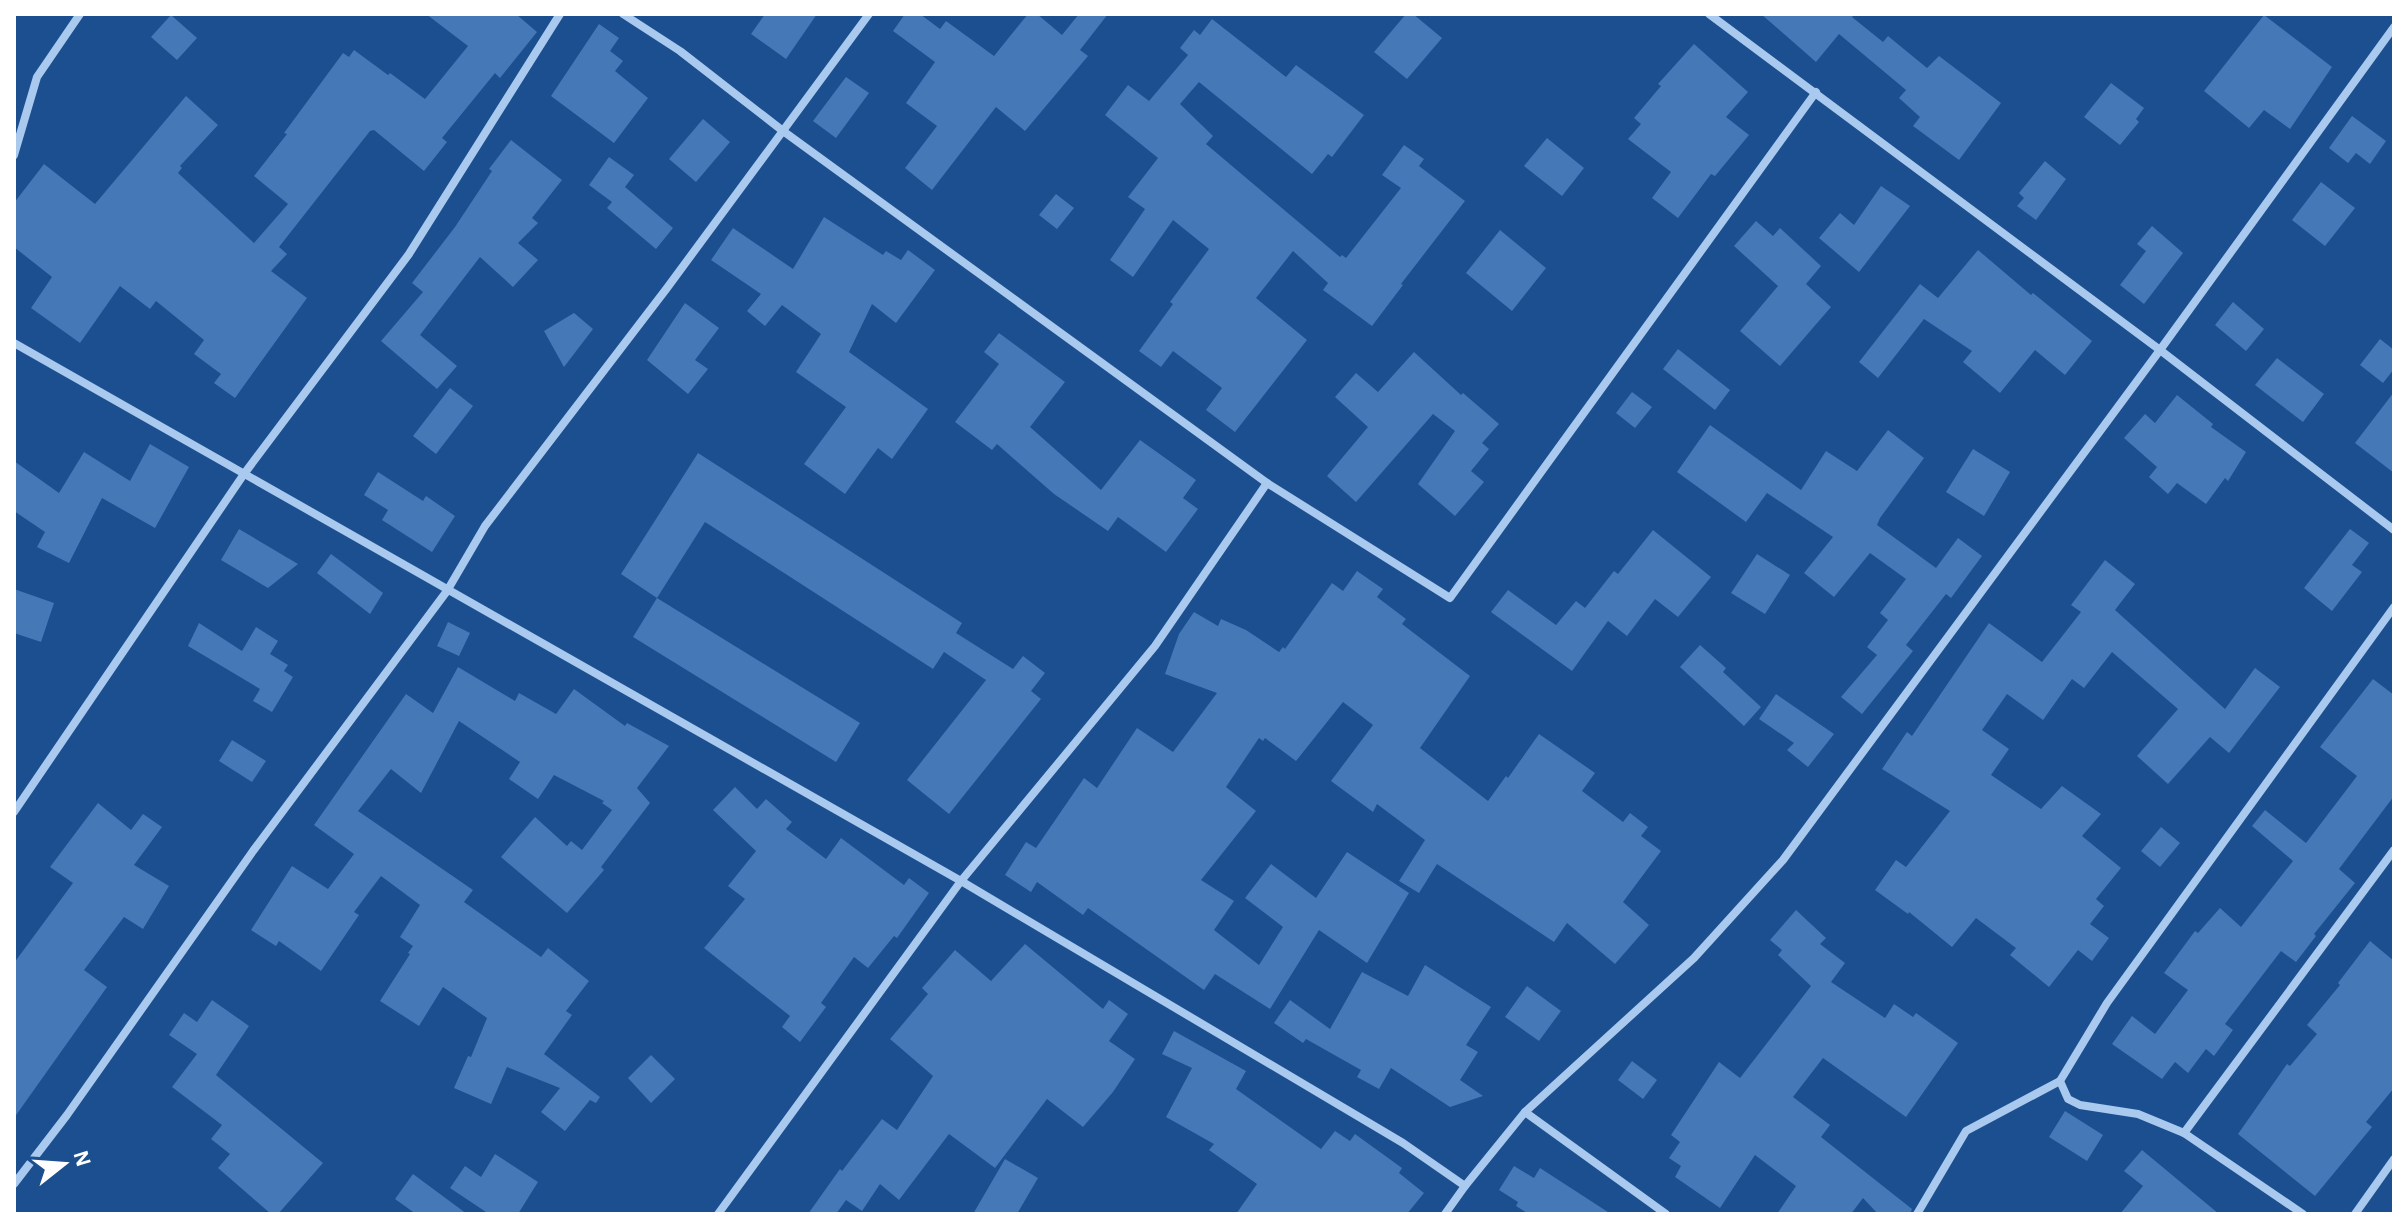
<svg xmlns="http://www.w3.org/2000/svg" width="2408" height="1228" font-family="'Alegreya Sans',sans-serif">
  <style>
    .building { fill: #4478b7 }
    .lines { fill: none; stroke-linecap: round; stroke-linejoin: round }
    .street { stroke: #a9c9ee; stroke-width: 8 }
  </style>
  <rect width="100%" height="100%" fill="#1b4f8f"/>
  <!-- building -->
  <g class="building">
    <path d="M426,14H516L537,32L500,78L495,73L442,138L447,142L424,171L374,130L370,131L279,247L287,254L271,271L307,298L235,398L214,383L221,374L194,354L204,340L156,301L150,309L120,286L80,343L31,308L52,277L14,247V203L44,164L95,204L186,96L218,125L180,166L182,168L178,173L254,243L288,204L254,176L287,134L284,133L343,53L349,57L354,50L388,75L390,73L425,99L468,46Z"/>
    <path d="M765,14H817L786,59L751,34Z"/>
    <path d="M905,14H920L940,29L946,21L994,56L1028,14H1037L1062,35L1079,14H1108L1080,50L1088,56L1025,131L996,107L932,190L905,168L937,126L906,103L935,62L893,31Z"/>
    <path d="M1406,14H1413L1442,38L1407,79L1374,52Z"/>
    <path d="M1761,14H1855L1852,17L1883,42L1888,36L1927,68L1939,56L2001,103L1959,160L1913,126L1920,117L1899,98L1906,90L1839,34L1816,62Z"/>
    <path d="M171,15L197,38L177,60L151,37Z"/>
    <path d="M2264,15L2332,67L2290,129L2264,110L2249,128L2204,91Z"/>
    <path d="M1212,19L1286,77L1296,65L1364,115L1332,157L1328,154L1312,174L1199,82L1180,104L1213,136L1206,144L1340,257L1342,255L1346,258L1401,188L1382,175L1404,145L1424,159L1419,166L1465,201L1401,284L1403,285L1372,326L1323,290L1328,283L1293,251L1256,298L1307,340L1235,432L1206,410L1222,388L1173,351L1161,367L1139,351L1173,304L1170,302L1209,249L1173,220L1133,277L1110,260L1145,209L1128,197L1158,158L1105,115L1128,85L1149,101L1188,55L1180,48L1194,30L1200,35Z"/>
    <path d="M599,24L619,38L610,51L623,61L615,71L648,98L614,143L551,96Z"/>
    <path d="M1694,44L1748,92L1726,117L1749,135L1715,176L1711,174L1678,218L1652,198L1671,172L1628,139L1641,124L1634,118L1661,86L1658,84Z"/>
    <path d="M846,77L869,93L836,138L813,121Z"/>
    <path d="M2111,83L2144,108L2136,119L2139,122L2120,145L2084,117Z"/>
    <path d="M2352,116L2386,141L2370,164L2356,153L2348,163L2329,148Z"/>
    <path d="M703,119L730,142L696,182L669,159Z"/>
    <path d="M1547,138L1584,168L1562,196L1524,166Z"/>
    <path d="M511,140L562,180L532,218L538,223L518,243L538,260L513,287L480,257L420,335L457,366L437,389L381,341L423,292L412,283L455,227L492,171L489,169Z"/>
    <path d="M609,157L634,175L625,187L673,228L656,249L607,208L612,202L589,185Z"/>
    <path d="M2045,161L2066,179L2036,220L2017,206L2024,198L2019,193Z"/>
    <path d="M2321,182L2355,208L2325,246L2292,220Z"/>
    <path d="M1881,186L1910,206L1859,272L1819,238L1840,213L1854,225Z"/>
    <path d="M1056,194L1074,208L1057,229L1039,215Z"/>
    <path d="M824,217L883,255L886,251L901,260L908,250L935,270L896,323L872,304L849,352L928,409L892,459L878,448L845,494L804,464L846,407L796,372L821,334L782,305L765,326L747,311L761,294L711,260L733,228L793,269Z"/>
    <path d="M1756,221L1773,236L1780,228L1821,266L1806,284L1831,307L1780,366L1740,331L1778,286L1734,246Z"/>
    <path d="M2152,226L2183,253L2144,304L2120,285L2146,251L2137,244Z"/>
    <path d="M1500,230L1546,268L1512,311L1466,273Z"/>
    <path d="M1978,250L2031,295L2033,293L2092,341L2065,375L2035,350L2000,393L1963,362L1972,351L1924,319L1878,378L1859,362L1920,284L1938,298Z"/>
    <path d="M2233,302L2264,329L2246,351L2215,325Z"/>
    <path d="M685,303L719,328L695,360L708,369L688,394L647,360Z"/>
    <path d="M574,313L593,329L564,367L544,331Z"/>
    <path d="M999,333L1065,382L1030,427L1101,490L1140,440L1196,480L1183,498L1198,509L1166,552L1118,517L1108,531L1054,494L997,444L992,450L955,422L999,364L984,352Z"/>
    <path d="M2380,339L2394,350V369L2383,383L2360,365Z"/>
    <path d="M1678,349L1730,390L1715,410L1663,369Z"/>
    <path d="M1414,352L1461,395L1463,393L1499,424L1482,443L1489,449L1471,471L1484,482L1455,516L1418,484L1455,431L1433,414L1356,502L1327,476L1368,427L1335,397L1356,373L1378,392Z"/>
    <path d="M2277,358L2324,394L2303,422L2255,385Z"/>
    <path d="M450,388L473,406L436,454L413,436Z"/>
    <path d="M1632,392L1652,407L1635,428L1616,413Z"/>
    <path d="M2394,392V473L2355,443Z"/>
    <path d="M2177,395L2213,424L2211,427L2246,452L2228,481L2225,478L2206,504L2177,483L2168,494L2149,477L2157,467L2124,438L2145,414L2155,423Z"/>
    <path d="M1710,425L1801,490L1826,451L1857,471L1888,430L1924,458L1880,518L1877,525L1936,568L1958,538L1982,556L1951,598L1946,594L1906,645L1913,651L1862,714L1841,697L1877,655L1867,647L1888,620L1880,613L1906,579L1870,553L1834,597L1804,573L1833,537L1767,493L1746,522L1677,472Z"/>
    <path d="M150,444L189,467L155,528L102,498L69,563L37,547L45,532L14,511V461L59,493L84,452L130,481Z"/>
    <path d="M1973,449L2010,472L1984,516L1946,492Z"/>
    <path d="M698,453L962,623L956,633L1013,669L1023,656L1045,673L1031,691L1041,699L949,814L907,780L986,680L944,652L933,669L705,522L657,598L621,574Z"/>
    <path d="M378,472L423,501L426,496L455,516L432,552L382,520L388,510L364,495Z"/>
    <path d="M239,529L298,564L268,588L221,560Z"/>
    <path d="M2350,529L2369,543L2352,565L2362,572L2332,611L2304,588Z"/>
    <path d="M1653,530L1711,577L1678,617L1655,599L1627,636L1608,621L1572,671L1491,612L1508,590L1556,625L1576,601L1585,608L1614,571L1618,574Z"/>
    <path d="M331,554L383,593L370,614L317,573Z"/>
    <path d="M1757,554L1790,575L1765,614L1731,593Z"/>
    <path d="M2105,560L2135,584L2115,610L2225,709L2255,668L2280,687L2229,753L2210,737L2168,784L2137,756L2178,709L2112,652L2084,688L2072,679L2043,720L2007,694L1982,730L2009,749L1991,775L2041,809L2062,786L2101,814L2082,836L2121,868L2096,899L2104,906L2090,924L2109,938L2092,961L2078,950L2049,987L2010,955L2016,948L1976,918L1952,947L1909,912L1908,914L1875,890L1896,860L1906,867L1950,811L1882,769L1907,732L1912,736L1989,623L2042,662L2081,612L2071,605Z"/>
    <path d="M1357,571L1383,589L1377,597L1406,619L1402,624L1470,676L1420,748L1488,801L1506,776L1508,778L1539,734L1595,773L1582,791L1623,822L1630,813L1648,827L1641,836L1661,851L1623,902L1649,925L1615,964L1567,923L1554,942L1437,864L1419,893L1399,881L1425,840L1377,804L1373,812L1331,781L1373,725L1343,702L1296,761L1265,738L1263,741L1259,738L1226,787L1256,811L1201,880L1234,901L1214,930L1259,965L1283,927L1245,898L1271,864L1316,898L1347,852L1409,893L1367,963L1319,930L1270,1009L1215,974L1204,990L1088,908L1083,915L1037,882L1031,892L1005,875L1026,842L1036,848L1084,778L1097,788L1137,728L1173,752L1217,693L1165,674L1179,634L1194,612L1218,626L1221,619L1246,630L1279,652L1283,647L1285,649L1332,583L1343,591Z"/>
    <path d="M14,589L54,603L41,642L14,633Z"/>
    <path d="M657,598L860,723L836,762L633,637Z"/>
    <path d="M448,622L470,633L459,656L437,646Z"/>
    <path d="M199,623L242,651L256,627L278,641L270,654L288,665L284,671L293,677L272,712L253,701L260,689L188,646Z"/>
    <path d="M1700,645L1726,668L1723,672L1761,707L1744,726L1680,667Z"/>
    <path d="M458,667L515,701L519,693L556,714L574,689L625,726L627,723L669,746L637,788L650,803L601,867L604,870L567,913L501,857L535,817L567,846L571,841L582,850L612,810L602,803L604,801L554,775L538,799L509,779L520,762L459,721L421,793L391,769L358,811L473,890L464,902L541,957L548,948L589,981L566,1011L572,1015L544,1054L600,1097L596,1103L590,1100L565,1131L541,1112L560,1088L507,1067L491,1104L454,1088L468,1056L471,1057L487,1018L443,987L419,1026L380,1001L410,954L408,953L413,946L400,937L420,905L381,876L354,912L359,915L321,971L279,941L276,946L251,930L292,866L328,889L354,854L314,825L406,694L433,713Z"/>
    <path d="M2373,679L2394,695V796L2339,869L2355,883L2314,934L2316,936L2296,962L2281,951L2225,1024L2233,1030L2214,1056L2206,1049L2188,1073L2175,1062L2162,1079L2112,1044L2132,1016L2155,1034L2188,990L2164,973L2195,931L2198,933L2220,908L2241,927L2293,861L2252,826L2265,810L2306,843L2357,776L2320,747Z"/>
    <path d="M1776,694L1834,734L1808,767L1787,750L1794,743L1759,719Z"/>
    <path d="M232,740L266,761L252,782L219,761Z"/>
    <path d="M735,787L757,809L766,799L792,822L786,829L826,859L841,838L904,885L909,878L929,893L897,938L894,936L868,968L854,957L821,1003L826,1007L800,1042L782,1027L790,1016L704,948L745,899L728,886L756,851L713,810Z"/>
    <path d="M98,803L131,830L143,814L162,827L134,865L169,886L143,929L124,917L84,970L107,987L14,1118V963L73,883L50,867Z"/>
    <path d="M2161,827L2180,843L2160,867L2141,851Z"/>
    <path d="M1796,910L1826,938L1820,944L1845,963L1831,982L1885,1018L1894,1004L1913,1017L1916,1013L1958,1043L1906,1117L1823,1058L1793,1097L1830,1125L1821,1137L1912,1209L1910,1214H1878L1863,1198L1851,1214H1777L1796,1186L1755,1155L1720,1208L1675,1177L1681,1166L1669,1158L1680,1142L1671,1135L1719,1062L1740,1078L1811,986L1778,955L1782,950L1770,940Z"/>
    <path d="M2370,941L2394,961V1088L2366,1122L2372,1127L2315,1196L2238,1134L2287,1064L2290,1066L2317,1034L2307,1025L2340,985L2338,983Z"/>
    <path d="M1025,944L1103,1009L1109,1000L1128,1014L1109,1041L1135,1059L1113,1092L1083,1127L1047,1099L995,1168L949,1134L899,1200L880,1184L862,1211L846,1200L836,1214H808L840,1169L842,1171L882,1119L897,1130L933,1076L890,1039L928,994L922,988L955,950L991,981Z"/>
    <path d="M1425,965L1491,1007L1466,1045L1478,1052L1460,1080L1483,1096L1450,1107L1391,1068L1379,1089L1357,1077L1361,1070L1306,1039L1303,1043L1274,1023L1290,1000L1330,1029L1362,972L1408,996Z"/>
    <path d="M1527,986L1561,1011L1539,1041L1505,1017Z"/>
    <path d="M212,1000L249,1026L216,1075L323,1163L278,1214H271L218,1168L230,1154L211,1139L222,1125L172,1087L197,1054L169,1035L184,1013L197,1022Z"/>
    <path d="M1174,1031L1246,1071L1236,1089L1321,1149L1335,1131L1350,1141L1355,1134L1402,1168L1399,1173L1424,1193L1407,1214H1236L1257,1184L1209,1150L1214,1144L1166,1117L1192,1068L1162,1054Z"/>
    <path d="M651,1055L675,1079L651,1103L628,1078Z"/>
    <path d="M1632,1061L1657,1080L1643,1099L1618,1080Z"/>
    <path d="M2065,1111L2103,1135L2087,1161L2049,1137Z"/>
    <path d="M2142,1150L2219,1214H2120L2143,1186L2124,1171Z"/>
    <path d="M495,1154L538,1182L518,1214H489L450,1188L465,1166L481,1177Z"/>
    <path d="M1005,1159L1038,1178L1017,1214H973Z"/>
    <path d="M1514,1166L1534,1178L1540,1168L1611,1214H1529L1516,1206L1518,1202L1499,1190Z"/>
    <path d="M413,1174L467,1214H416L395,1199Z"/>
  </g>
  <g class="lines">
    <!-- street -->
    <g class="street">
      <path d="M623,14L680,51L783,131L1267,483L1450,598L1816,92"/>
      <path d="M1709,14L2160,350L2394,530"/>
      <path d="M14,155L37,77L80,14"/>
      <path d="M14,343L961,881L1403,1143L1465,1186L1525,1112L1666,1214"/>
      <path d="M14,812L244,474L409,254L560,14"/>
      <path d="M1525,1112L1694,958L1783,860L2160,350L2394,27"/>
      <path d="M2184,1133L2394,850"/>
      <path d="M14,1184L67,1115L253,851L447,591L485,526L667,288L869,14"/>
      <path d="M718,1214L961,881L1155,646L1267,483"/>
      <path d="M1445,1214L1465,1186"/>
      <path d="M1917,1214L1966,1131L2060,1081"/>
      <path d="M2303,1214L2184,1133L2138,1114L2080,1105L2068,1099L2060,1081L2107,1003L2394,607"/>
      <path d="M2355,1214L2394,1159"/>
    </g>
  </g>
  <!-- border -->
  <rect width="2408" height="1228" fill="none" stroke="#ffffff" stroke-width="32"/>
  <!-- north arrow -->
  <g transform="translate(64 1164) rotate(73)" stroke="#1b4f8f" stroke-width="6" paint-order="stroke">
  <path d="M0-6L14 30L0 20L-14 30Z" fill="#ffffff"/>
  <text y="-12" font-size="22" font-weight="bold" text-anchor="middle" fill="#ffffff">N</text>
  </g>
</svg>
